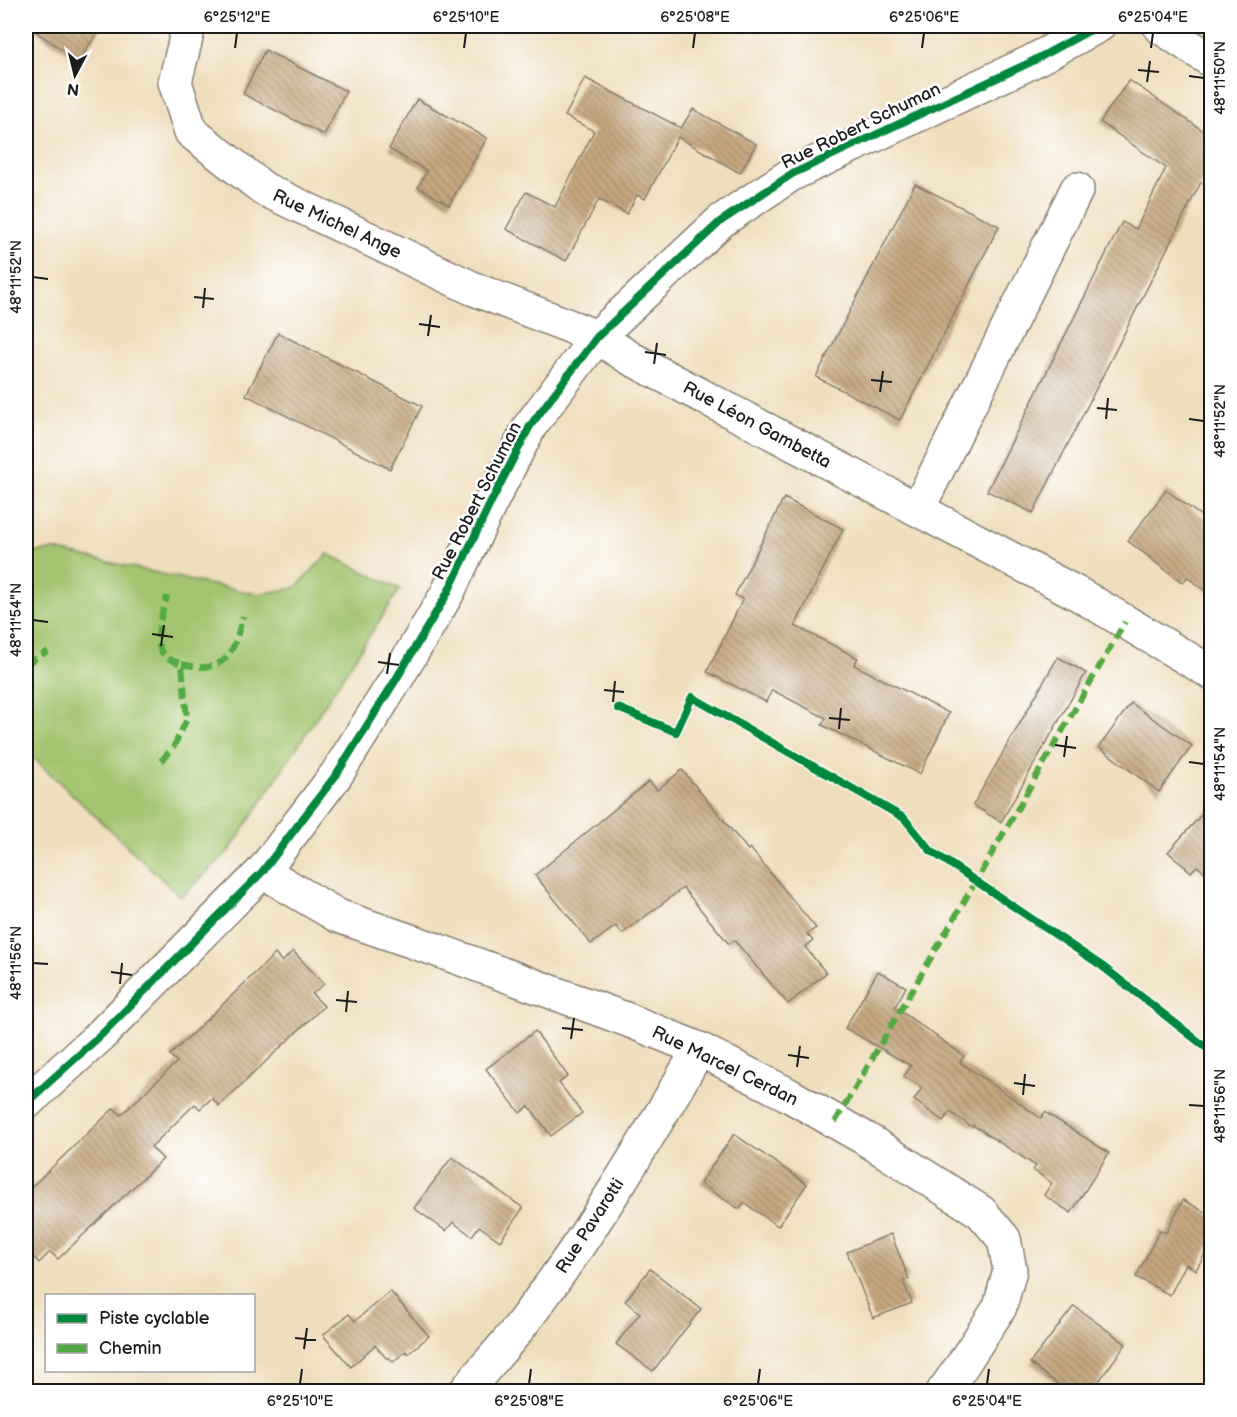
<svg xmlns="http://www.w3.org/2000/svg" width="1237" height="1417" font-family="'Balsamiq Sans',sans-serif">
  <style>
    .green { fill: #a3c56f; stroke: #607046; stroke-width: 1.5 }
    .building { fill: url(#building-back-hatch) }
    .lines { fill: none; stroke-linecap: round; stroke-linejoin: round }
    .minor-casing { stroke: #867d6d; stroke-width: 36 }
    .minor { stroke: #fff; stroke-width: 33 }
    .quiet { stroke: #52a943; stroke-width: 6; stroke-dasharray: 12 6; stroke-linecap: butt }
    .cycleway-casing { stroke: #fff; stroke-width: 11 }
    .cycleway { stroke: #00873e; stroke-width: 8 }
    .ticks { fill: none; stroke: #1c1c1c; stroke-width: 2 }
    .labels { text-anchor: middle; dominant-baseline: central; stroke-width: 5; stroke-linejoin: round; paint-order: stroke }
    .street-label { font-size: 18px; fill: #1c1c1c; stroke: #fff }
    .neatline { fill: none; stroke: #1c1c1c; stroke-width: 2 }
    .ticks-label { font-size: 15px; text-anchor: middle; fill: #1c1c1c }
  </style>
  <defs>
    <pattern id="building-back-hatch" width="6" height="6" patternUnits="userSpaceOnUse" patternTransform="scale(1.5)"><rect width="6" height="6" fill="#c4a780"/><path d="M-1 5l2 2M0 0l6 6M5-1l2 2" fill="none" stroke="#9e8768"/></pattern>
  </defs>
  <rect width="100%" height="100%" fill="#fff"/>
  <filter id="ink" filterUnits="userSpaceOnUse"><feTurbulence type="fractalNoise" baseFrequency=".0167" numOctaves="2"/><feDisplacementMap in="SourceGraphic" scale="12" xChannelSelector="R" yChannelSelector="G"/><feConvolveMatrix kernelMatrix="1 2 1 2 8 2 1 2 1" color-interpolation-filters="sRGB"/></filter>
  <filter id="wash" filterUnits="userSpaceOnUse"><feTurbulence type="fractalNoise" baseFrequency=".008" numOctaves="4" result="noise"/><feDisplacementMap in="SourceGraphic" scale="24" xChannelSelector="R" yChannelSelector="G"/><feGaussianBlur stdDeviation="1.35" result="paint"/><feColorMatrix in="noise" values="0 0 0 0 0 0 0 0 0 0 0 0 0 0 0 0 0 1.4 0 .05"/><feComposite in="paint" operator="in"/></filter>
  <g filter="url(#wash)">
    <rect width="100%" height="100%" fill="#efdebe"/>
    <!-- green -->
    <path class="green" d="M55,550L193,581L258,594L295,588L328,554L400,589L230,850L181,897L26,751V553Z"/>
    <g id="blocks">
      <!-- building -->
      <g class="building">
        <path d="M28,26H103L78,61Z"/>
        <path d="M265,50L346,91L324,135L243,94Z"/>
        <path d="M585,78L681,128L693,109L756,144L740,173L678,137L645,199L637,195L627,214L599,199L566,261L506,229L526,192L555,207L594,131L565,116Z"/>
        <path d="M1129,80L1212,137V189L1201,182L1033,513L987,491L1122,222L1136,229L1166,168L1100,122Z"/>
        <path d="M417,99L487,138L449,205L418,187L427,171L389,149Z"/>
        <path d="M915,184L999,226L900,420L816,377Z"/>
        <path d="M278,333L422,406L390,469L246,395Z"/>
        <path d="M1166,490L1212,524V596L1187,577L1183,583L1128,541Z"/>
        <path d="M784,498L843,529L795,626L858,658L854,665L949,713L920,774L822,725L826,718L772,690L766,702L707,672L743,599L735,595Z"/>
        <path d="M1058,657L1086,673L1001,822L973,805Z"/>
        <path d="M1131,703L1192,746L1159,792L1099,747Z"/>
        <path d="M682,770L748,850L750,848L816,928L807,934L813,941L805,947L826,973L788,1004L734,940L729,944L683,888L622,934L616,926L591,944L535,875L649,781L657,790Z"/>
        <path d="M1212,803V878L1197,866L1191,872L1168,852Z"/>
        <path d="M293,951L324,984L312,994L324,1006L219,1106L212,1098L200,1109L195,1104L151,1147L163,1159L58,1259L50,1252L39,1263L26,1249V1192L114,1108L121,1115L177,1062L170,1055L275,954L282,962Z"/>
        <path d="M878,971L906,987L895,1007L964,1056L960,1062L1041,1118L1045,1112L1109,1153L1071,1213L1044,1195L1052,1183L1033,1170L1036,1166L973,1125L972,1127L950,1112L943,1121L914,1100L922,1088L904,1076L911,1066L845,1028Z"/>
        <path d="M535,1031L568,1076L559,1083L582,1113L551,1136L529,1106L520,1113L486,1069Z"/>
        <path d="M734,1134L807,1184L778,1226L744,1203L739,1209L700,1183Z"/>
        <path d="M452,1157L523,1208L500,1241L479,1226L472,1236L453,1222L446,1231L414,1208Z"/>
        <path d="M1183,1200L1212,1216V1241L1196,1270L1186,1264L1170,1295L1136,1277L1160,1230L1166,1233Z"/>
        <path d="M891,1234L909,1279L903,1281L912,1303L873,1318L847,1252Z"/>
        <path d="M650,1269L701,1309L653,1371L616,1344L640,1313L625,1301Z"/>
        <path d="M390,1291L429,1336L408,1354L406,1351L393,1362L389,1357L387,1359L375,1345L351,1367L323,1335L349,1314L355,1321Z"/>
        <path d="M1074,1306L1126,1344L1091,1392H1068L1030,1363Z"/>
      </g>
    </g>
  </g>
  <g filter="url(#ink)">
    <use href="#blocks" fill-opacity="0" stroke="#867d6d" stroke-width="1.5"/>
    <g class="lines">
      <!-- minor casing -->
      <g class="minor-casing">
        <g id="minor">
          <path d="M189,26L175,82L191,132L264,189L474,289L597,337L630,358L1080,595L1212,673"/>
          <path d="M1159,26L1212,61"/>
          <path d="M918,509L1077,189"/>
          <path d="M263,871L287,886L338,916L434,949L628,1020L699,1049L787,1094L866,1139L981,1212L1004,1239L1010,1270L1000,1307L961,1367L943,1392"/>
          <path d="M26,1103L101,1035L263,871L336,775L395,681L447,594L490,504L530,426L597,337L721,221L792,174L1029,63L1098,26"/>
          <path d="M465,1392C482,1370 501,1351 518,1329C586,1241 644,1145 699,1049"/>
        </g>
      </g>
      <!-- minor -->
      <use href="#minor" class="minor"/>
      <!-- quiet -->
      <g class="quiet">
        <path d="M26,664L48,651"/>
        <path d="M182,664C188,665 195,667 201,667C233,668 236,639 243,616"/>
        <path d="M161,761L174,746L187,719L182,664C177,662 169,660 165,656C150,643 163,613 167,596"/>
        <path d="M835,1122L976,881L1125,622"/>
      </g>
      <!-- cycleway casing -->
      <g class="cycleway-casing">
        <g id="cycleway">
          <path d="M618,708L676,732L692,697L904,818L931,851L1102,966L1212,1052"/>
          <path d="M26,1103L101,1035L263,871L336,775L395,681L447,594L490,504L530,426L597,337L721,221L792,174L1029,63L1098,26"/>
        </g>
      </g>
      <!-- cycleway -->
      <use href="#cycleway" class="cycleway"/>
    </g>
  </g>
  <!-- ticks -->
  <path class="ticks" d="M235,48L237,33M464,48L466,33M693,48L695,33M922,48L924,33M1151,48L1153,33M1138,70L1159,72M1189,76L1204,78M1147,82L1150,61M33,277L48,279M194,297L214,299M203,308L205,288M419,324L440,327M428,336L431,315M645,352L666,355M654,364L657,343M871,380L892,382M880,392L883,371M1097,408L1117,410M1106,419L1108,398M1189,419L1204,421M33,620L48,622M152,634L173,637M161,646L164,625M378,662L399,665M387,674L390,653M604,690L624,692M613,702L615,681M829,718L850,720M839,729L841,708M1055,745L1076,748M1064,757L1067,736M1189,762L1204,764M33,963L48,964M111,972L132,975M120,984L122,963M336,1000L357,1002M346,1012L348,991M562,1028L583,1030M571,1039L574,1018M788,1055L809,1058M797,1067L800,1046M1014,1083L1035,1086M1023,1095L1025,1074M1189,1105L1204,1106M295,1338L316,1340M304,1349L307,1328M300,1384L302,1369M529,1384L531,1369M758,1384L760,1369M987,1384L989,1369"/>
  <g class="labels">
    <!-- street labels -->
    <g class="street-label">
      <text transform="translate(861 126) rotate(-26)">Rue Robert Schuman</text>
      <text transform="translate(337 224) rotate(25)">Rue Michel Ange</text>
      <text transform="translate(757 425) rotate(28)">Rue Léon Gambetta</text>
      <text transform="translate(477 501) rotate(-63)">Rue Robert Schuman</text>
      <text transform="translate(725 1066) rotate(26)">Rue Marcel Cerdan</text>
      <text transform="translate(590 1226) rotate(-57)">Rue Pavarotti</text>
    </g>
  </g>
  <!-- margin -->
  <rect width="1237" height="1417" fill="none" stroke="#fff" stroke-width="66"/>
  <!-- legend -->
  <rect x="45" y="1294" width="210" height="78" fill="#ffffff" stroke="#a4a4a4" stroke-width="1.5"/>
  <rect x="57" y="1314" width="30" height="9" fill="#00873e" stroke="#a4a4a4" stroke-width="1.5"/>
  <text x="99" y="1324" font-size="18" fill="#1c1c1c">Piste cyclable</text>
  <rect x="57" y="1344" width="30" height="9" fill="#52a943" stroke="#a4a4a4" stroke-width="1.5"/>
  <text x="99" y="1354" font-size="18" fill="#1c1c1c">Chemin</text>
  <!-- north arrow -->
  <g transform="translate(75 75) rotate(187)" stroke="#ffffff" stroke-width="4.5" paint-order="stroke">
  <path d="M0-4.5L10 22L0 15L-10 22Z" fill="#1c1c1c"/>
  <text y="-9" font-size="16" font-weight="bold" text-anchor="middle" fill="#1c1c1c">N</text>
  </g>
  <rect x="33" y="33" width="1171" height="1351" class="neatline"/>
  <g class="ticks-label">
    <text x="237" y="22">6°25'12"E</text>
    <text x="466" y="22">6°25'10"E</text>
    <text x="695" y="22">6°25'08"E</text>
    <text x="924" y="22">6°25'06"E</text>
    <text x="1153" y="22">6°25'04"E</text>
    <text transform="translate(1220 78) rotate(-90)" y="5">48°11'50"N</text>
    <text transform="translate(16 277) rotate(-90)" y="5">48°11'52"N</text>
    <text transform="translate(1220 421) rotate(-90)" y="5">48°11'52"N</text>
    <text transform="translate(16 620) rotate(-90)" y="5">48°11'54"N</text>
    <text transform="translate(1220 764) rotate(-90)" y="5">48°11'54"N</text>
    <text transform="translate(16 963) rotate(-90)" y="5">48°11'56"N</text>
    <text transform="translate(1220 1106) rotate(-90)" y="5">48°11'56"N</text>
    <text x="300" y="1406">6°25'10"E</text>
    <text x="529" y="1406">6°25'08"E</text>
    <text x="758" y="1406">6°25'06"E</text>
    <text x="987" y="1406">6°25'04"E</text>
  </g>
</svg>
